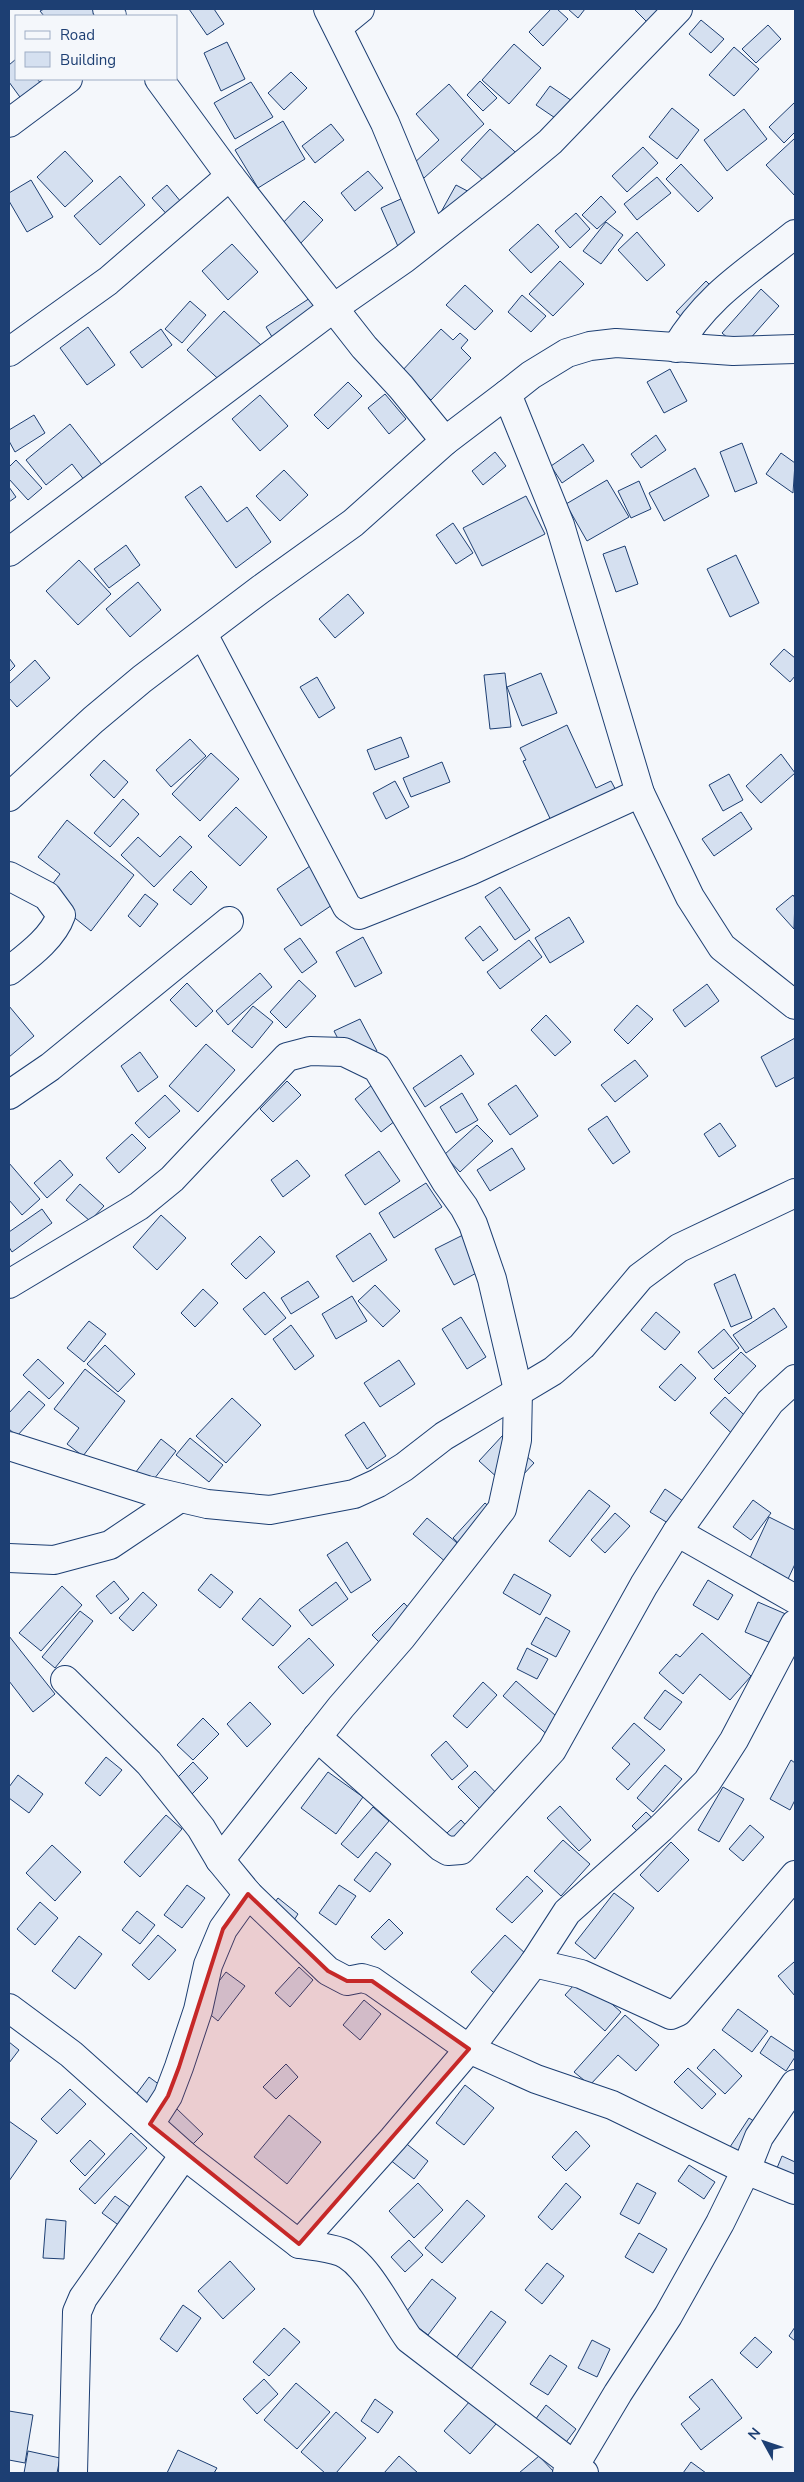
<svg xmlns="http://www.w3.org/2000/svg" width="804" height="2482" font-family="'Nunito Sans',sans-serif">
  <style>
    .building { fill: #d5e0f0; stroke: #1d3f73 }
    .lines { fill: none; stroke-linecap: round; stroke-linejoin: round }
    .minor-casing { stroke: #1d3f73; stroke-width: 30 }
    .minor { stroke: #f4f7fb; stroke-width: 28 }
    .marked { fill: #c62828; fill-opacity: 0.2; stroke: #c62828; stroke-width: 4; stroke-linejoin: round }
  </style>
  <rect width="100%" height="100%" fill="#f4f7fb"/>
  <!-- building -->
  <g class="building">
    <path d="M44,9H93L98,16H44L40,11Z"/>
    <path d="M189,9H214L224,24L207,35Z"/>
    <path d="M551,9H557L568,19L543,46L529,32Z"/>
    <path d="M568,9H585L578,18Z"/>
    <path d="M634,9H670L660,35Z"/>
    <path d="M701,20L724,39L711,53L689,34Z"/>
    <path d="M768,25L781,39L756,63L742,49Z"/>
    <path d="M227,42L245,79L221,91L204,53Z"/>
    <path d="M514,44L541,68L509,104L482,80Z"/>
    <path d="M734,47L759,69L734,96L709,75Z"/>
    <path d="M16,59V79H37L45,88L25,104L9,82V65Z"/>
    <path d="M291,72L307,88L284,110L268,93Z"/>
    <path d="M480,81L497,98L483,111L467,95Z"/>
    <path d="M251,82L273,117L235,139L214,103Z"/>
    <path d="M449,84L484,124L424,178L412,165L439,140L416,114Z"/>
    <path d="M550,86L581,107L567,126L536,105Z"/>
    <path d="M795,102V132L784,143L769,127Z"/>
    <path d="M672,108L699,130L677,159L649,137Z"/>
    <path d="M744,109L767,139L727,171L704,140Z"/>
    <path d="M283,121L305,159L258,188L235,150Z"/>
    <path d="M331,124L344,140L315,163L302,146Z"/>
    <path d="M490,129L525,161L496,192L461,160Z"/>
    <path d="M795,138V196L766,165Z"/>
    <path d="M643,147L658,163L627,192L612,176Z"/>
    <path d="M65,151L93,181L65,207L37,177Z"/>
    <path d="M681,164L713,198L698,212L666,179Z"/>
    <path d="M368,171L383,188L355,211L341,193Z"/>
    <path d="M120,176L145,205L100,245L74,216Z"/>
    <path d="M657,177L671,193L637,220L624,204Z"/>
    <path d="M31,180L53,217L27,232L9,201V193Z"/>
    <path d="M167,185L186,208L172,220L152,198Z"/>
    <path d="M456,185L477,196L460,223L441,212Z"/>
    <path d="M601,196L616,212L597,229L582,215Z"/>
    <path d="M403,198L423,241L400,251L381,208Z"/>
    <path d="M304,201L323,220L298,246L279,227Z"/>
    <path d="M576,213L590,229L570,248L555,231Z"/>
    <path d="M606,222L623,235L601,264L583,251Z"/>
    <path d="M538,224L559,247L531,273L509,250Z"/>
    <path d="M637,232L665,265L647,281L618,250Z"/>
    <path d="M232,244L258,272L228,300L202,271Z"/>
    <path d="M560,261L584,284L553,316L529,294Z"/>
    <path d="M706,281L721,296L692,326L676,312Z"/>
    <path d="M465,285L493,311L475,330L446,305Z"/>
    <path d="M761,289L779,306L741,349L722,333Z"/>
    <path d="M522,295L546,316L531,332L508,312Z"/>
    <path d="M310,298L321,316L277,345L266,327Z"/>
    <path d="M190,301L206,315L182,343L165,329Z"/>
    <path d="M224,311L262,346L226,386L187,350Z"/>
    <path d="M88,327L115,365L87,385L60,348Z"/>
    <path d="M161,329L172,345L142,368L130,352Z"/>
    <path d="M441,329L453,340L460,333L468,340L461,348L471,358L431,400L401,372Z"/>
    <path d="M670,369L687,401L664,413L647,382Z"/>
    <path d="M348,382L362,396L328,429L314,415Z"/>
    <path d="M385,394L406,419L389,434L368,408Z"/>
    <path d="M260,395L288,426L260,451L232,419Z"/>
    <path d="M34,415L45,433L15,452L9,441V430Z"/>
    <path d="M70,424L112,478L94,493L72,464L46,485L26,460Z"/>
    <path d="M656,435L666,450L641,468L631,454Z"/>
    <path d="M742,443L757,483L735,492L720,452Z"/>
    <path d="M583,444L594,461L562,483L551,466Z"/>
    <path d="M495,452L506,466L483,485L472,471Z"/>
    <path d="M781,453L795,463L793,493L766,474Z"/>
    <path d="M16,460L42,488L28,500L9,479V467Z"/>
    <path d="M695,468L709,496L664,521L649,493Z"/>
    <path d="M284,470L308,495L280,521L256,496Z"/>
    <path d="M607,480L629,517L587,541L566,504Z"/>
    <path d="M639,481L651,509L631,518L618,491Z"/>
    <path d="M201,486L227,522L247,507L271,542L236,568L185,497Z"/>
    <path d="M9,487L16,497L9,502Z"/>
    <path d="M526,496L545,534L482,566L463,528Z"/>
    <path d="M453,523L473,553L456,564L436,535Z"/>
    <path d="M126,545L140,565L109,588L94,569Z"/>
    <path d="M625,546L638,584L616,592L603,554Z"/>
    <path d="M736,555L759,603L730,617L707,569Z"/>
    <path d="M79,560L111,594L78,625L46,591Z"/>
    <path d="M138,582L161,610L130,637L106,609Z"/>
    <path d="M348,594L364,613L335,638L319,619Z"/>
    <path d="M784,649L795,658V676L790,682L770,664Z"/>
    <path d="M9,658L15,666L9,672Z"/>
    <path d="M35,660L50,678L17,707L9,698V684Z"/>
    <path d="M505,673L511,727L490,729L484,675Z"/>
    <path d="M541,673L557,713L522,726L507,687Z"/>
    <path d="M317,677L335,708L319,718L300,687Z"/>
    <path d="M567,725L596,788L611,781L620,798L555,829L523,761L526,760L520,748Z"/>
    <path d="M401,737L409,757L375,770L367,750Z"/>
    <path d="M190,739L206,756L171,787L156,770Z"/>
    <path d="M211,753L239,779L200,821L172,794Z"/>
    <path d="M781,754L795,773L761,803L746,786Z"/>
    <path d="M104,760L128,782L114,798L90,775Z"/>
    <path d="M442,762L450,782L411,797L403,778Z"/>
    <path d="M729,774L743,800L723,811L709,785Z"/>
    <path d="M395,781L409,807L386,819L373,793Z"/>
    <path d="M123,799L139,814L110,847L94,833Z"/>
    <path d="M236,807L267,837L240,866L208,836Z"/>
    <path d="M741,812L752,829L714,856L702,839Z"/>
    <path d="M67,820L134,875L91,931L45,894L60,874L38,857Z"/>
    <path d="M180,836L192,847L154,887L121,855L138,837L160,857Z"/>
    <path d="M310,866L335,903L301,926L277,889Z"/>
    <path d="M191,871L207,887L191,905L173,890Z"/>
    <path d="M500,887L530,930L515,940L485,897Z"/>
    <path d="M145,894L158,904L140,927L128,916Z"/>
    <path d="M793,895L795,898L794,929L776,909Z"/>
    <path d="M569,917L584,942L550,963L535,938Z"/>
    <path d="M480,926L498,950L483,961L465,938Z"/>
    <path d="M363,937L382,973L355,987L336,952Z"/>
    <path d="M300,938L317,962L302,973L284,949Z"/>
    <path d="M529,940L542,957L500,989L487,972Z"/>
    <path d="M260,973L272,987L228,1025L216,1011Z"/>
    <path d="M299,980L316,996L286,1028L270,1012Z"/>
    <path d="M187,983L213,1011L196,1027L170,1000Z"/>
    <path d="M707,984L719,1001L685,1027L673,1010Z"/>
    <path d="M637,1005L653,1019L628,1044L614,1030Z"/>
    <path d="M9,1006L34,1036L9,1057Z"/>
    <path d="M253,1006L273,1022L252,1048L232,1031Z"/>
    <path d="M546,1015L571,1042L555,1056L531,1030Z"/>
    <path d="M360,1019L377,1051L351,1064L334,1031Z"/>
    <path d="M795,1038V1077L776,1087L761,1057Z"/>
    <path d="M206,1044L235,1070L198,1112L169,1086Z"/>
    <path d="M140,1052L158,1077L138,1092L121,1066Z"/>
    <path d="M461,1055L474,1074L425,1107L413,1088Z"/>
    <path d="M635,1060L648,1076L615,1102L601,1085Z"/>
    <path d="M287,1081L301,1095L273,1122L260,1109Z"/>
    <path d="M373,1084L400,1117L381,1132L355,1099Z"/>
    <path d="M516,1085L538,1116L510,1135L488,1104Z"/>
    <path d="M462,1093L478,1120L456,1133L440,1107Z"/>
    <path d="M165,1095L180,1111L149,1138L135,1123Z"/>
    <path d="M607,1116L630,1152L613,1164L588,1129Z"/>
    <path d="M720,1123L736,1146L719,1157L704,1134Z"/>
    <path d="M477,1125L493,1141L460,1172L444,1155Z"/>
    <path d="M132,1134L146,1148L119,1173L106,1158Z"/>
    <path d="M512,1148L525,1169L490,1191L477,1170Z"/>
    <path d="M379,1151L400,1181L365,1205L345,1175Z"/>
    <path d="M60,1160L73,1175L47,1198L34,1183Z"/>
    <path d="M297,1160L310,1176L283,1197L271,1180Z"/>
    <path d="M9,1163L40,1199L22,1215L9,1200Z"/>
    <path d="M426,1183L442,1207L394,1238L379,1213Z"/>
    <path d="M80,1184L104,1206L90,1221L66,1200Z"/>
    <path d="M42,1209L52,1223L12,1252L9,1247V1232Z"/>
    <path d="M161,1215L186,1238L157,1270L133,1247Z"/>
    <path d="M370,1233L387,1260L353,1282L336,1256Z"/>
    <path d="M463,1235L482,1270L454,1285L435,1249Z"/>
    <path d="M260,1236L275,1252L246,1279L231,1264Z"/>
    <path d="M735,1274L752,1318L731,1327L714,1284Z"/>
    <path d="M308,1281L319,1297L291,1314L281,1298Z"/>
    <path d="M375,1285L400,1311L383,1327L358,1301Z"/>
    <path d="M203,1289L218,1303L195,1327L181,1313Z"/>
    <path d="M264,1292L286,1318L265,1335L243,1309Z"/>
    <path d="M352,1296L367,1321L336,1339L322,1314Z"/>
    <path d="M774,1308L787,1327L746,1353L733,1335Z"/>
    <path d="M656,1312L680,1332L665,1350L641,1330Z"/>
    <path d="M461,1317L486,1357L467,1369L442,1329Z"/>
    <path d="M89,1321L106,1334L84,1362L67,1348Z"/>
    <path d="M291,1325L314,1356L295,1370L273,1339Z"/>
    <path d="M724,1329L739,1348L713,1369L698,1352Z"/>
    <path d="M105,1345L135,1374L118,1392L87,1364Z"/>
    <path d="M741,1352L756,1366L729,1394L714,1379Z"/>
    <path d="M38,1359L64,1383L49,1399L23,1375Z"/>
    <path d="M399,1360L415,1384L380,1407L364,1383Z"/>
    <path d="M681,1364L696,1378L675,1401L659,1387Z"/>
    <path d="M85,1369L125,1401L83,1456L67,1444L79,1428L54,1409Z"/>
    <path d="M29,1391L45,1405L17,1436L9,1429V1413Z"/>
    <path d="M725,1397L756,1426L741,1442L710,1413Z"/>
    <path d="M232,1398L261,1425L226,1463L196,1436Z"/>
    <path d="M364,1422L386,1456L367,1469L345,1435Z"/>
    <path d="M503,1435L534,1463L510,1489L479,1461Z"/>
    <path d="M190,1438L223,1465L209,1482L176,1455Z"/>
    <path d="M161,1439L176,1451L143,1493L129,1481Z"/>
    <path d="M665,1489L698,1511L684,1533L650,1512Z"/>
    <path d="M589,1490L610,1506L570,1557L549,1541Z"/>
    <path d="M753,1500L771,1513L751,1540L733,1527Z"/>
    <path d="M485,1503L502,1518L469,1553L453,1538Z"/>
    <path d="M615,1513L630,1526L605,1553L591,1540Z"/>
    <path d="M769,1517L795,1530V1564L782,1592L743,1573Z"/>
    <path d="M427,1518L468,1552L454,1569L413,1534Z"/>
    <path d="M347,1542L371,1580L351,1593L327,1555Z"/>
    <path d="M211,1574L233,1592L220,1608L198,1590Z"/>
    <path d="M514,1574L551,1595L540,1615L503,1593Z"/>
    <path d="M708,1580L733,1595L718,1620L693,1605Z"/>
    <path d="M114,1581L129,1599L111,1614L96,1596Z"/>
    <path d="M336,1582L348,1599L312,1626L299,1610Z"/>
    <path d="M62,1586L82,1605L41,1651L19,1633Z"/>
    <path d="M143,1592L157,1605L133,1631L119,1618Z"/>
    <path d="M260,1598L291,1626L273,1646L242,1619Z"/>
    <path d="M758,1602L795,1618L785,1649L745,1632Z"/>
    <path d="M404,1603L419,1619L387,1650L372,1635Z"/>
    <path d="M80,1611L93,1621L55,1668L42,1657Z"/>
    <path d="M546,1617L570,1631L556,1657L531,1644Z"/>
    <path d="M702,1633L751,1676L730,1700L700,1674L683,1694L659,1673L676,1654L680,1657Z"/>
    <path d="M9,1636L55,1694L33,1712L9,1681Z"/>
    <path d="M309,1638L334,1665L303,1694L278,1667Z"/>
    <path d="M527,1648L548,1659L537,1679L517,1669Z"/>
    <path d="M516,1681L563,1722L550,1737L503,1696Z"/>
    <path d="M483,1682L497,1695L467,1728L453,1716Z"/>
    <path d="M665,1690L682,1702L660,1730L644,1718Z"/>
    <path d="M250,1702L271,1724L247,1747L227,1724Z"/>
    <path d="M203,1718L219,1734L193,1760L177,1745Z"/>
    <path d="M634,1723L665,1750L628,1790L616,1779L630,1764L612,1748Z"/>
    <path d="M446,1741L468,1766L452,1780L431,1755Z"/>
    <path d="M106,1757L122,1770L100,1796L85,1783Z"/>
    <path d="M791,1760L795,1763V1800L790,1810L770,1799Z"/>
    <path d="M193,1762L208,1778L189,1797L174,1781Z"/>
    <path d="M665,1765L682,1779L653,1812L637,1798Z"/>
    <path d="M475,1771L505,1802L489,1818L458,1787Z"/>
    <path d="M328,1772L363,1797L336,1834L301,1808Z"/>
    <path d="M18,1775L43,1794L29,1813L9,1798V1787Z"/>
    <path d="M723,1787L744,1799L719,1842L698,1830Z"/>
    <path d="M560,1806L591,1840L579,1851L547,1818Z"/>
    <path d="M373,1807L389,1821L358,1858L341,1844Z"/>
    <path d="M646,1812L668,1833L653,1847L632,1826Z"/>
    <path d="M166,1815L182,1829L140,1877L124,1862Z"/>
    <path d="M461,1820L474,1834L435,1844Z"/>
    <path d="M750,1825L764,1837L743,1861L729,1849Z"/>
    <path d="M563,1840L590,1864L561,1896L534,1871Z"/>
    <path d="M671,1842L689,1860L658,1892L640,1875Z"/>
    <path d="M52,1845L81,1872L55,1901L26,1873Z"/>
    <path d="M376,1852L391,1864L370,1892L354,1880Z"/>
    <path d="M527,1876L543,1891L512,1923L496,1909Z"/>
    <path d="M187,1885L205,1898L182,1928L164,1915Z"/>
    <path d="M339,1885L356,1896L336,1925L319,1913Z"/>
    <path d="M614,1893L634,1908L595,1959L575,1943Z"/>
    <path d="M278,1898L298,1914L287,1931L266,1914Z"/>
    <path d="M40,1902L58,1918L35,1945L17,1929Z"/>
    <path d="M137,1911L155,1925L140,1944L122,1930Z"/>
    <path d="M389,1919L403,1933L385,1950L371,1937Z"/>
    <path d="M158,1935L176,1950L149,1980L132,1965Z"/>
    <path d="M505,1935L537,1964L503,2001L471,1972Z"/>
    <path d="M79,1936L102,1954L75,1989L52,1971Z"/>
    <path d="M794,1962L795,1963V1996L778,1976Z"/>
    <path d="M299,1967L313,1980L290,2007L275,1993Z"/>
    <path d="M226,1972L245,1986L218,2021L200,2006Z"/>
    <path d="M581,1977L621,2012L605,2031L565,1995Z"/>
    <path d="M364,2000L381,2014L360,2040L343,2025Z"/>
    <path d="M738,2009L768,2031L752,2052L722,2030Z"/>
    <path d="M625,2015L659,2045L636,2071L618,2055L590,2085L574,2072Z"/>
    <path d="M771,2036L795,2052V2057L786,2071L760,2053Z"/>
    <path d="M9,2042L19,2050L9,2063Z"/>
    <path d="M714,2049L742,2076L725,2094L697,2068Z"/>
    <path d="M286,2064L298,2077L276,2099L263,2087Z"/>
    <path d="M688,2068L716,2094L702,2109L674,2082Z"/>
    <path d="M149,2077L168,2091L154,2110L135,2096Z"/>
    <path d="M465,2085L494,2108L464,2145L436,2123Z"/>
    <path d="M70,2089L86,2104L57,2134L41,2119Z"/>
    <path d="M177,2109L203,2134L186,2151L161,2126Z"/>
    <path d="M289,2115L321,2142L287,2184L254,2157Z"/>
    <path d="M749,2118L766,2129L745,2161L728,2150Z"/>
    <path d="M9,2121L37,2141L9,2181Z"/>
    <path d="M576,2131L590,2146L566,2171L552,2157Z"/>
    <path d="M131,2133L147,2148L95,2204L79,2189Z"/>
    <path d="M393,2133L428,2161L414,2179L379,2151Z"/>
    <path d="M90,2140L105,2154L85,2176L70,2161Z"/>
    <path d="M782,2156L795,2162V2178L772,2180Z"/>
    <path d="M689,2165L715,2182L704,2199L678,2181Z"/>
    <path d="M418,2183L443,2210L414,2238L389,2211Z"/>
    <path d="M566,2183L581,2197L552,2230L538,2217Z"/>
    <path d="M637,2183L656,2193L639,2224L620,2214Z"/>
    <path d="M115,2196L141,2215L128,2232L102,2213Z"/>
    <path d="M467,2200L485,2216L442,2263L425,2248Z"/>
    <path d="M46,2219L66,2221L64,2259L43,2258Z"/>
    <path d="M639,2233L667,2249L653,2273L625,2257Z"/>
    <path d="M409,2240L423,2255L405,2272L391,2257Z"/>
    <path d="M230,2261L255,2289L223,2319L198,2291Z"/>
    <path d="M547,2263L564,2276L542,2304L525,2290Z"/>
    <path d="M432,2279L456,2298L428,2335L403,2316Z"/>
    <path d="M183,2305L201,2318L177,2352L160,2339Z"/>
    <path d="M491,2311L506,2322L468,2373L453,2362Z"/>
    <path d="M795,2327V2341L789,2336Z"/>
    <path d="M284,2328L300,2342L269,2376L253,2362Z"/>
    <path d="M755,2337L772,2352L757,2368L740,2353Z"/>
    <path d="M592,2340L610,2349L597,2377L578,2368Z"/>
    <path d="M550,2355L567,2366L548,2395L530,2384Z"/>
    <path d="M264,2379L278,2394L257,2414L243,2399Z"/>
    <path d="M712,2379L742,2418L701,2450L681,2424L700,2409L689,2397Z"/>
    <path d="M296,2383L330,2412L297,2449L264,2420Z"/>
    <path d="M375,2399L393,2412L378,2433L361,2421Z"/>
    <path d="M470,2401L496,2424L470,2454L444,2431Z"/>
    <path d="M546,2405L576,2429L561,2449L530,2427Z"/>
    <path d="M9,2411L33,2415L25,2463L9,2460Z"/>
    <path d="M336,2412L366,2438L336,2473H325L301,2452Z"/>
    <path d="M178,2450L217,2468L214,2473H167Z"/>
    <path d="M28,2451L60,2458L57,2473H24Z"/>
    <path d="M399,2456L418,2473H384Z"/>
    <path d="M539,2456L555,2473H519Z"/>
    <path d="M691,2462L706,2473H683Z"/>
  </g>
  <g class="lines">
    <!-- minor casing -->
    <g class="minor-casing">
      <g id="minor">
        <path d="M107,9L112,16"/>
        <path d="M328,9L385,123L432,236"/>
        <path d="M338,27L360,9"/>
        <path d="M159,79L230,176L364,347L401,387L445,441L507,394L560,525L640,793L690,897L722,947L795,1005"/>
        <path d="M9,123L68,79"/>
        <path d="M676,348C708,294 748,272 795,234"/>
        <path d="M9,352L108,281L230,176"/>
        <path d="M507,394L531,375L567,353L590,346L616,343L733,351L795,349"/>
        <path d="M9,552L335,307L404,259L498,185L550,142L678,9"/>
        <path d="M203,634L347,907L359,915L470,871L640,793"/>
        <path d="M9,797L93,720L142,679L261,589L353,523L445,441"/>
        <path d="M9,876L47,896L61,915C53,938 28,956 9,971"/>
        <path d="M9,1095L50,1067L229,921"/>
        <path d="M9,1284L139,1206L172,1179L287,1057L310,1051L344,1052L377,1068L446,1182L464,1207L473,1224L492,1279L518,1390L517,1440L502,1509L401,1638L341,1707L220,1860"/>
        <path d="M9,1446L147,1490L207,1504L270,1510L354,1494L378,1483L404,1467L444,1436L553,1371L582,1346L640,1277L679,1248L795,1193"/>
        <path d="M677,1532L795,1599"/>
        <path d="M9,1558L54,1560L110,1545L180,1498"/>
        <path d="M65,1680L149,1763L201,1828L220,1860L248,1894L328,1971L347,1981L362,1978L372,1981L469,2049L536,2079L612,2105L746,2170L795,2190"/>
        <path d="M317,1737L441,1847L448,1851L461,1850L552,1750L644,1585L677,1532L770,1402L795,1379"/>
        <path d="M534,1963L581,1974L671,2015L678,2012L795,1875"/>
        <path d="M9,2008L71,2054L184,2155L299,2244L393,2139L469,2049L534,1963L567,1912L661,1828L707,1782L734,1740L795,1624"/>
        <path d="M150,2124L168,2096L179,2067L198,2010L208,1965L223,1929L248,1894"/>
        <path d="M299,2244C312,2246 328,2247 341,2252C367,2262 392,2316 409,2339L584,2473"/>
        <path d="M73,2473L77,2312L83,2298L184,2155"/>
        <path d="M567,2473L575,2465L618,2393L668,2316L720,2223L746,2170L759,2137L795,2084"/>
      </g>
    </g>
    <!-- minor -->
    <use href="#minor" class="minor"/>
  </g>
  <!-- marked area -->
  <path class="marked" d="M248,1894L328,1971L347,1981H372L469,2049L299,2244L150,2124L168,2096L179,2067L223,1929Z"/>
  <!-- border -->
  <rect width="804" height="2482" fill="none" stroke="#1d3f73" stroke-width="20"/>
  <!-- legend -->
  <rect x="15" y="15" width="162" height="65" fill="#f4f7fb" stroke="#9eadc5"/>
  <rect x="25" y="31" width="25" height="8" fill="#f4f7fb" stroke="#9eadc5"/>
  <text x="60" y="40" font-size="15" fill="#1d3f73">Road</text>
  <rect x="25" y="52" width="25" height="15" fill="#d5e0f0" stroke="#9eadc5"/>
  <text x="60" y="65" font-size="15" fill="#1d3f73">Building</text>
  <!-- north arrow -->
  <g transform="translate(764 2442) rotate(310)" stroke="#f4f7fb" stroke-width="4" paint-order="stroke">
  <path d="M0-4L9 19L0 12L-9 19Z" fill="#1d3f73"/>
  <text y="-8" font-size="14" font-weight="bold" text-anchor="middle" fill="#1d3f73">N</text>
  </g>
</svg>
